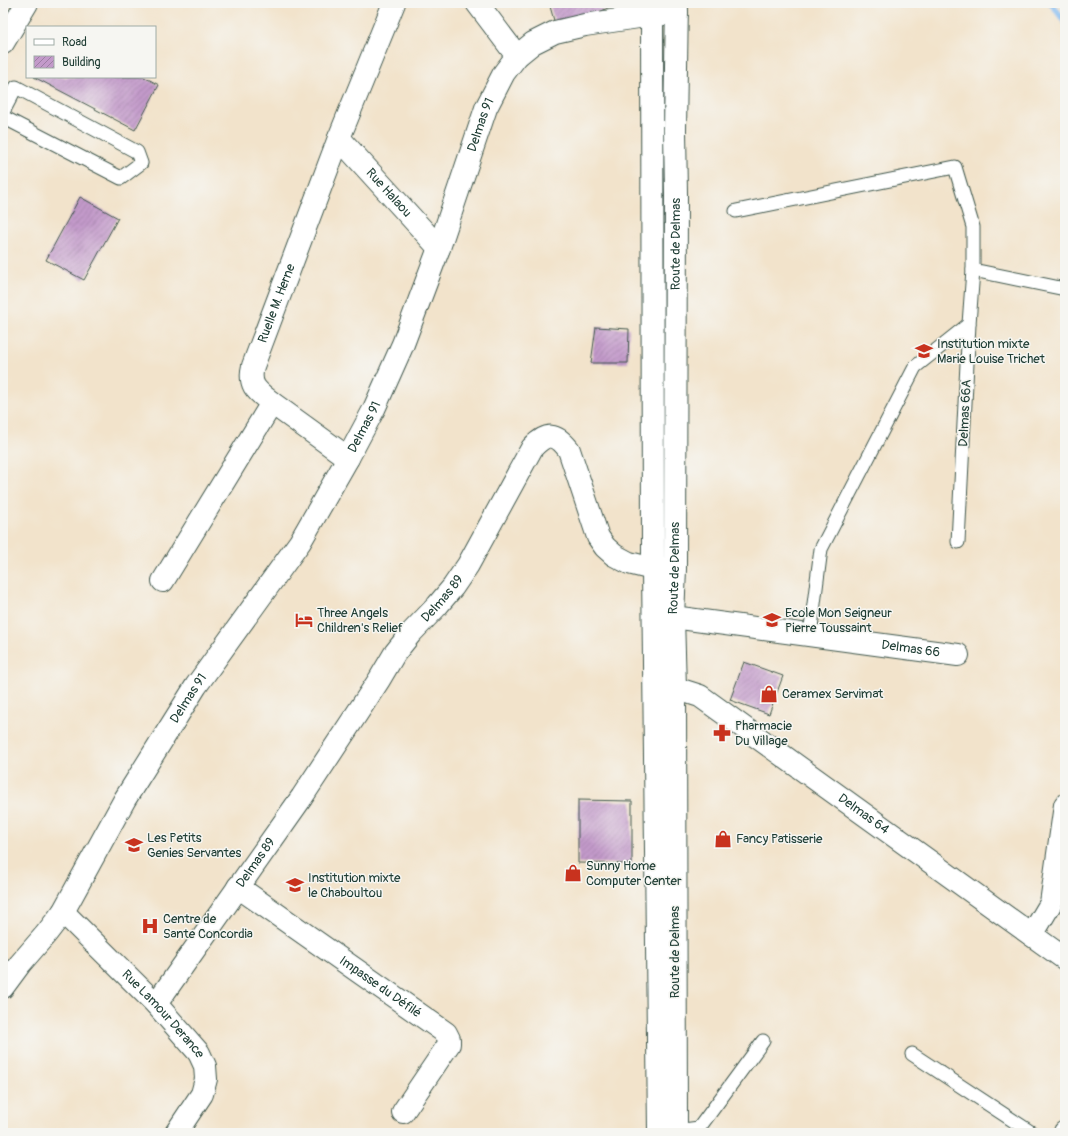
<svg xmlns="http://www.w3.org/2000/svg" width="1068" height="1136" font-family="Pangolin,sans-serif">
  <style>
    .lines { fill: none; stroke-linecap: round; stroke-linejoin: round }
    .stream { stroke: #80baf1; stroke-width: 6 }
    .building { fill: url(#building-hatch) }
    .lane-casing { stroke: #3f564b; stroke-width: 15 }
    .street-casing { stroke: #3f564b; stroke-width: 24 }
    .primary-casing { stroke: #3f564b; stroke-width: 24 }
    .lane { stroke: #fff; stroke-width: 13 }
    .street { stroke: #fff; stroke-width: 22 }
    .primary { stroke: #fff; stroke-width: 22 }
    .labels { text-anchor: middle; dominant-baseline: central; stroke-width: 3; stroke-linejoin: round; paint-order: stroke }
    .street-label { font-size: 13px; fill: #1f3d34; stroke: #f6f6f2 }
    .poi-label { font-size: 13px; fill: #1f3d34; stroke: #f6f6f2; text-anchor: start }
  </style>
  <defs>
    <pattern id="building-hatch" width="6" height="6" patternUnits="userSpaceOnUse"><rect width="6" height="6" fill="#c39aca"/><path d="M-1 1l2-2M0 6l6-6M5 7l2-2" fill="none" stroke="#9e7fa5"/></pattern>
  </defs>
  <rect width="100%" height="100%" fill="#f6f6f2"/>
  <filter id="ink" filterUnits="userSpaceOnUse"><feTurbulence type="fractalNoise" baseFrequency=".025" numOctaves="2"/><feDisplacementMap in="SourceGraphic" scale="8" xChannelSelector="R" yChannelSelector="G"/><feConvolveMatrix kernelMatrix="1 2 1 2 8 2 1 2 1" color-interpolation-filters="sRGB"/></filter>
  <filter id="wash" filterUnits="userSpaceOnUse"><feTurbulence type="fractalNoise" baseFrequency=".012" numOctaves="4" result="noise"/><feDisplacementMap in="SourceGraphic" scale="16" xChannelSelector="R" yChannelSelector="G"/><feGaussianBlur stdDeviation="0.9" result="paint"/><feColorMatrix in="noise" values="0 0 0 0 0 0 0 0 0 0 0 0 0 0 0 0 0 1.4 0 .05"/><feComposite in="paint" operator="in"/></filter>
  <g filter="url(#wash)">
    <rect width="100%" height="100%" fill="#f2e3cb"/>
    <g class="lines">
      <!-- stream -->
      <path class="stream" d="M1051,3L1065,22"/>
    </g>
    <g id="blocks">
      <!-- building -->
      <g class="building">
        <path d="M549,3H619L557,31Z"/>
        <path d="M34,77H144L159,85L135,130Z"/>
        <path d="M80,197L118,218L84,280L46,260Z"/>
        <path d="M596,327L629,329L628,363H591Z"/>
        <path d="M744,662L783,676L769,714L730,700Z"/>
        <path d="M578,800L632,801V864L578,863Z"/>
      </g>
    </g>
  </g>
  <g filter="url(#ink)">
    <use href="#blocks" fill-opacity="0" stroke="#3f564b" stroke-width="1"/>
    <g class="lines">
      <!-- lane casing -->
      <g class="lane-casing">
        <g id="lane">
          <path d="M3,112L16,87L137,152L141,163L121,178L3,117"/>
          <path d="M736,211L955,167L973,227V270L969,324L958,542"/>
          <path d="M973,270L1065,289"/>
          <path d="M810,635L821,549L915,367L969,324"/>
          <path d="M912,1054L1032,1133"/>
          <path d="M676,1131L699,1128L763,1041"/>
        </g>
      </g>
      <!-- street casing -->
      <g class="street-casing">
        <g id="street">
          <path d="M477,3L517,56"/>
          <path d="M3,43L27,3"/>
          <path id="s1" d="M339,138L439,248"/>
          <path d="M272,403L348,458"/>
          <path id="s2" d="M163,581L272,403C257,391 248,386 253,366L339,138L394,3"/>
          <path id="s3" d="M673,617L958,655"/>
          <path id="s4" d="M656,687L675,688L700,696L1065,959"/>
          <path id="s5" d="M238,887L446,1033L449,1039V1044L403,1112"/>
          <path id="s6" d="M63,912L156,1004L199,1053L205,1066L206,1079L202,1094L176,1133"/>
          <path d="M1032,935L1051,903L1065,805"/>
          <path id="s7" d="M3,987L20,964L46,934L63,912L125,799L196,686L300,542L348,458L374,409L403,344L439,248L486,108L504,73L517,56L533,43L555,32L585,25L652,15L677,13"/>
          <path id="s8" d="M156,1004L302,797L379,680L395,653L411,633L437,606L453,587L468,565L532,448C547,432 556,433 569,450L598,537L605,547L614,555L629,563L653,569H671"/>
          <path d="M1065,1133V1132"/>
        </g>
      </g>
      <!-- primary casing -->
      <g class="primary-casing">
        <g id="primary">
          <path d="M652,3L653,569L659,1133"/>
          <path id="s9" d="M676,1133L675,688L673,617L675,569L676,194L675,130L677,3"/>
        </g>
      </g>
      <!-- lane -->
      <use href="#lane" class="lane"/>
      <!-- street -->
      <use href="#street" class="street"/>
      <!-- primary -->
      <use href="#primary" class="primary"/>
    </g>
  </g>
  <!-- icons -->
  <defs>
    <g id="school-bare" transform="scale(1.38)"><path d="M0-5L7-2L0 1L-7-2ZM-4 1L0 2.5L4 1V4Q0 6-4 4Z" fill="#c8321e" stroke="#f6f6f2" stroke-width="2.5" paint-order="stroke"/></g>
    <g id="hotel-bare" transform="scale(1.38)"><path d="M-6-4.5h1.5V1H6V5H4.5V3h-9V5H-6ZM-4 0a1.8 1.8 0 1 1 3.6 0ZM.5 0V-2.5h3Q6-2.5 6 0Z" fill="#c8321e" stroke="#f6f6f2" stroke-width="2.5" paint-order="stroke"/></g>
    <g id="shop-bare" transform="scale(1.38)"><path d="M-5-2.5h2.3a2.7 3.5 0 0 1 5.4 0H5L5.5 6h-11ZM-1.5-2.5h3a1.5 2.3 0 0 0-3 0Z" fill="#c8321e" stroke="#f6f6f2" stroke-width="2.5" paint-order="stroke"/></g>
    <g id="pharmacy-bare" transform="scale(1.38)"><path d="M-2-6h4v4h4v4h-4v4h-4v-4h-4v-4h4Z" fill="#c8321e" stroke="#f6f6f2" stroke-width="2.5" paint-order="stroke"/></g>
    <g id="hospital-bare" transform="scale(1.38)"><path d="M-5-5h3v3.5h4V-5h3V5h-3V1.5h-4V5h-3Z" fill="#c8321e" stroke="#f6f6f2" stroke-width="2.5" paint-order="stroke"/></g>
  </defs>
  <g fill-rule="evenodd">
    <use href="#school-bare" x="924" y="351"/>
    <use href="#hotel-bare" x="304" y="620"/>
    <use href="#school-bare" x="772" y="620"/>
    <use href="#shop-bare" x="769" y="694"/>
    <use href="#pharmacy-bare" x="722" y="733"/>
    <use href="#shop-bare" x="723" y="839"/>
    <use href="#school-bare" x="134" y="845"/>
    <use href="#shop-bare" x="573" y="873"/>
    <use href="#school-bare" x="295" y="885"/>
    <use href="#hospital-bare" x="150" y="926"/>
  </g>
  <g class="labels">
    <!-- street labels -->
    <g class="street-label">
      <text stroke="none"><textPath href="#s7" startOffset="992">Delmas 91</textPath></text>
      <text stroke="none"><textPath href="#s1" startOffset="74">Rue Halaou</textPath></text>
      <text stroke="none"><textPath href="#s9" startOffset="889">Route de Delmas</textPath></text>
      <text stroke="none"><textPath href="#s2" startOffset="321">Ruelle M. Herne</textPath></text>
      <text transform="translate(965 413) rotate(-87)">Delmas 66A</text>
      <text stroke="none"><textPath href="#s7" startOffset="668">Delmas 91</textPath></text>
      <text stroke="none"><textPath href="#s9" startOffset="565">Route de Delmas</textPath></text>
      <text stroke="none"><textPath href="#s8" startOffset="497">Delmas 89</textPath></text>
      <text stroke="none"><textPath href="#s3" startOffset="240">Delmas 66</textPath></text>
      <text stroke="none"><textPath href="#s7" startOffset="344">Delmas 91</textPath></text>
      <text stroke="none"><textPath href="#s4" startOffset="247">Delmas 64</textPath></text>
      <text stroke="none"><textPath href="#s8" startOffset="173">Delmas 89</textPath></text>
      <text transform="translate(675 952) rotate(-90)">Route de Delmas</text>
      <text stroke="none"><textPath href="#s5" startOffset="174">Impasse du Défilé</textPath></text>
      <text stroke="none"><textPath href="#s6" startOffset="143">Rue Lamour Derance</textPath></text>
    </g>
    <!-- poi labels -->
    <g class="poi-label">
      <text x="937" y="344">Institution mixte<tspan x="937" dy="15">Marie Louise Trichet</tspan></text>
      <text x="317" y="613">Three Angels<tspan x="317" dy="15">Children's Relief</tspan></text>
      <text x="785" y="613">Ecole Mon Seigneur<tspan x="785" dy="15">Pierre Toussaint</tspan></text>
      <text x="782" y="694">Ceramex Servimat</text>
      <text x="735" y="726">Pharmacie<tspan x="735" dy="15">Du Village</tspan></text>
      <text x="147" y="838">Les Petits<tspan x="147" dy="15">Genies Servantes</tspan></text>
      <text x="736" y="839">Fancy Patisserie</text>
      <text x="586" y="866">Sunny Home<tspan x="586" dy="15">Computer Center</tspan></text>
      <text x="308" y="878">Institution mixte<tspan x="308" dy="15">le Chaboultou</tspan></text>
      <text x="163" y="919">Centre de<tspan x="163" dy="15">Sante Concordia</tspan></text>
    </g>
  </g>
  <!-- margin -->
  <rect width="1068" height="1136" fill="none" stroke="#f6f6f2" stroke-width="16"/>
  <!-- legend -->
  <rect x="26" y="26" width="130" height="52" fill="#f6f6f2" stroke="#a0aca6"/>
  <rect x="34" y="39" width="20" height="6" fill="#ffffff" stroke="#a0aca6"/>
  <text x="62" y="46" font-size="12" fill="#1f3d34">Road</text>
  <rect x="34" y="56" width="20" height="12" fill="url(#building-hatch)" stroke="#a0aca6"/>
  <text x="62" y="66" font-size="12" fill="#1f3d34">Building</text>
</svg>
